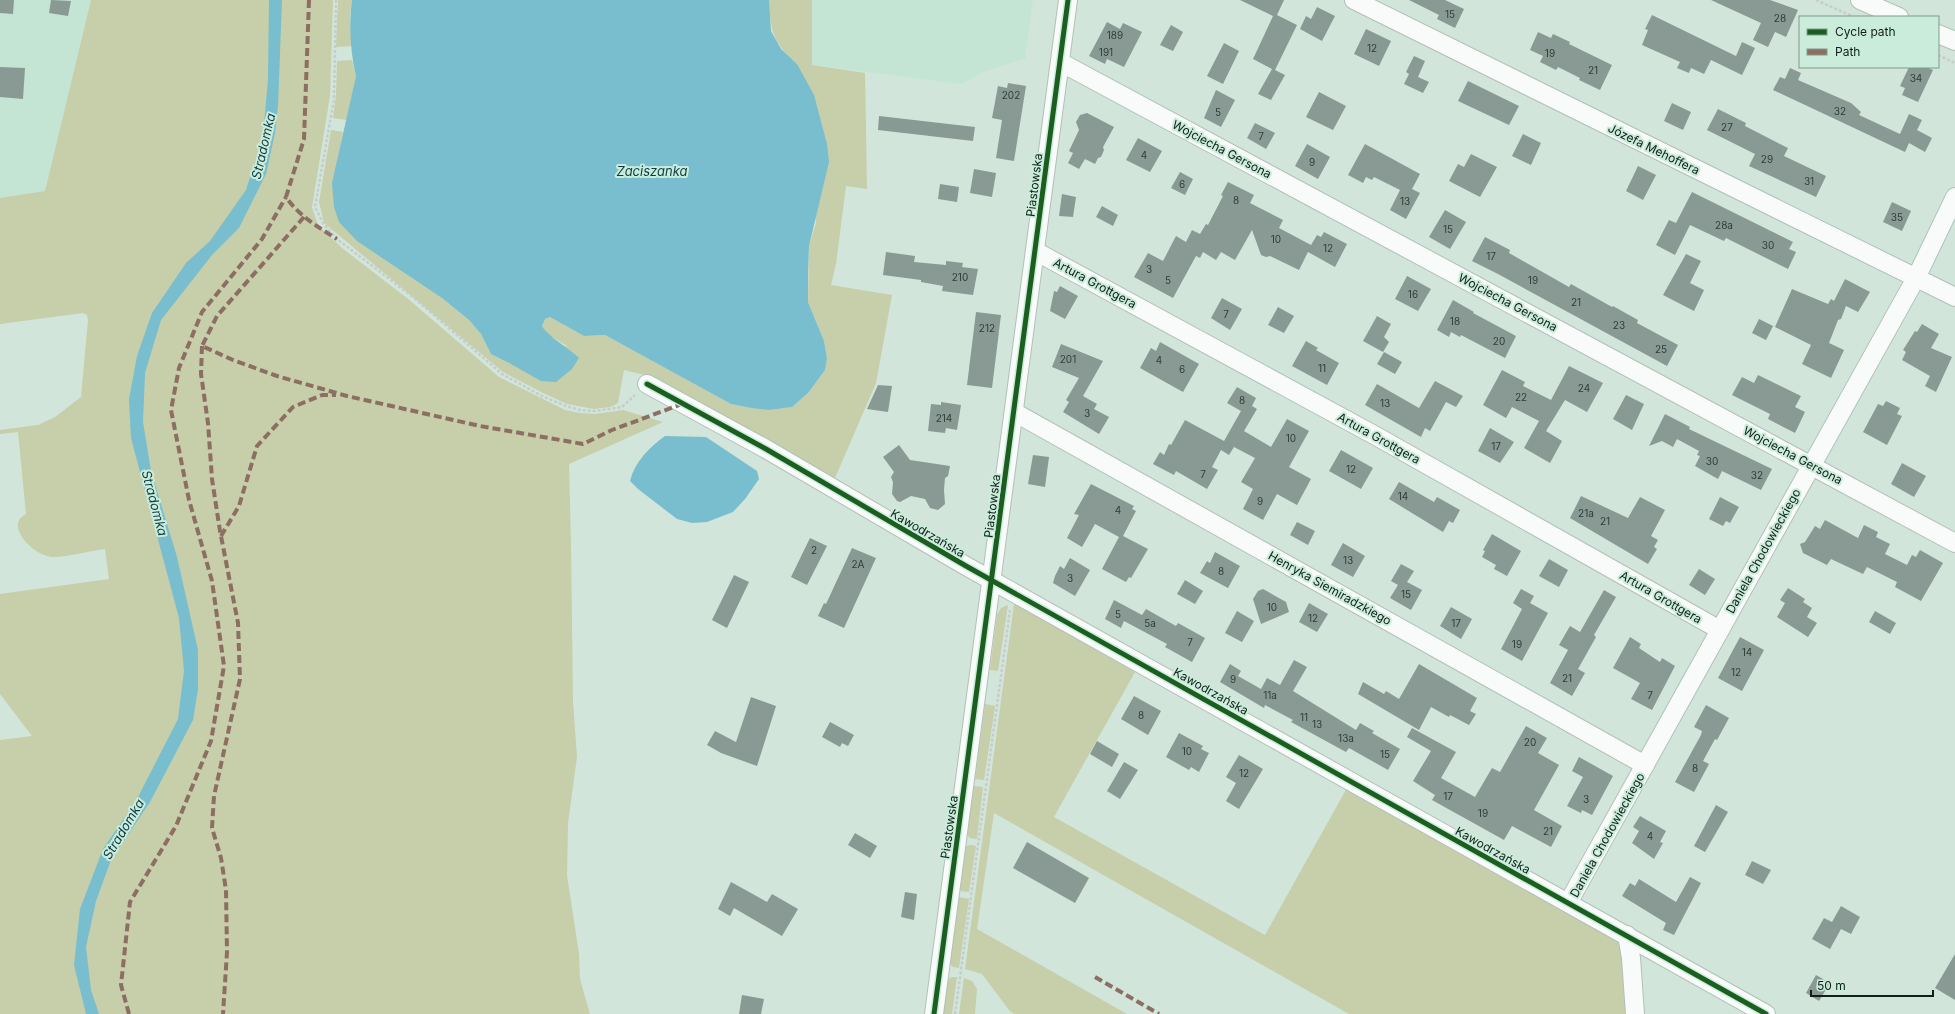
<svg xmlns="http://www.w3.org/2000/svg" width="1955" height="1014" font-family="Inter,sans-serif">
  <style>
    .built { fill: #c5e5d4 }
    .green { fill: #c6ceaa }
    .water { fill: #78bece }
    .building { fill: #899994 }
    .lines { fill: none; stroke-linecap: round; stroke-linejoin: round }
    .minor-casing { stroke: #b1c0b8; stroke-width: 20 }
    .path { stroke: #c7ccca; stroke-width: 2.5; stroke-dasharray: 3 2; stroke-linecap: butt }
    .minor { stroke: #f8fbfa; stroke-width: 18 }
    .quiet { stroke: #8d6e63; stroke-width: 4; stroke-dasharray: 8 4; stroke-linecap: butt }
    .cycleway-casing { stroke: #caeddb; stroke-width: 8 }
    .cycleway { stroke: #1b5e20; stroke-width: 5 }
    .labels { text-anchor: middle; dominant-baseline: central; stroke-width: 4; stroke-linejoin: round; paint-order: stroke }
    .number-label { font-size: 10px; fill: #303d37 }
    .street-label { font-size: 12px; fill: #121e18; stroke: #caeddb }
    .water-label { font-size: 13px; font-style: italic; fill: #0f3a45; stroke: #caeddb }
  </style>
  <rect width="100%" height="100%" fill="#d2e5db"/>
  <!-- built -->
  <g class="built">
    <path d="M0,0H91L45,191L0,198Z"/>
    <path d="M812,0H1033L1025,59L985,71L961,84L812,65Z"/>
  </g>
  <!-- green -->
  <g class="green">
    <path d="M91,0H333L330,96L312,207L318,225L342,248L407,298L499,377L565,410L580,413L595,414L623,410L663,422L569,464L571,543L573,702L577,757L568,823L567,875L579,954L580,979L590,1014H0V740L32,736L0,694V594L109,579L105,549C88,551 69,557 52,557C40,556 23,543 19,531C16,523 19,518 26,514L18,432L0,434V430L38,425L55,417L81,397L88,320L87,315L83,313L0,324V198L45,191Z"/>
    <path d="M338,0H352L350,16L352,46L336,47Z"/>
    <path d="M769,0H812V65L865,73L867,189L846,186L836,264L831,285L892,295L876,383L832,485L649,376L624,370L618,403L610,407L594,409L567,404L543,393L503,372L324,223L319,202L331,130L343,132L338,158L442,298L469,320L481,334L491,354L511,364L567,346L545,333L542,326L545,319L550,317L584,336L605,335L731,404L769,410L792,407L808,393L825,370L827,358L824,341L808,302L809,246L816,223L797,64C772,41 771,33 769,0Z"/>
    <path d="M352,60L356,76L347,120L333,118L336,95L337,61Z"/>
    <path d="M1014,604L1135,672L1054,817L1265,935L1348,786L1619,942L1622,949L1627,1014H1349L994,813L977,929L1127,1014H1014L1009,1010L982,974L965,969Z"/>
    <path d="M1008,605L998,671L990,670L997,615L1001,608Z"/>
    <path d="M985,704L995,706L984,780L975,779Z"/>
    <path d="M974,786L983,787L977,839L970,838L967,835Z"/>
    <path d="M971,845L976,846L969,892L960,891L966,846Z"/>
    <path d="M959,897L969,899L959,968L953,967L950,964Z"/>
    <path d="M952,977H957L952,1014H943L948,979Z"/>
    <path d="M964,978L972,981L977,989L975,1014H959Z"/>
  </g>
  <!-- water -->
  <g class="water">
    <path d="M269,0H282L278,106L275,133L266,174L239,228L212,255L161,320L145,373L143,422L151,471L177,557L198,650V689L193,720L150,802L111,860L96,901L86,947L91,990L99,1014H86L74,965L80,909L103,849L136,801L178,719L184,671L179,618L131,438L129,399L137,356L152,313L186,263L210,241L246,190L263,137L268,79Z"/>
    <path d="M352,0H769L771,31L781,49L797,64L814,95L827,144L829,162L809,246L808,273V302L824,341L827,358L825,370L808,393L792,407L769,410L752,408L731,404L605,335L584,336L550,317L545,319L542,326C547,336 569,348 579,358L572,369L556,382L541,381L511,364L491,354L481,334L469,320L442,298L357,241L339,222L334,207L332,183L356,76C350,51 349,25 352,0Z"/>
    <path d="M665,436L706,437L757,471L759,479L745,499L733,512L707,522L692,523L677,519L638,489L630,481C635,461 649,448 665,436Z"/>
  </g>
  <!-- building -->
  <g class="building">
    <path d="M0,0H14L13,14L0,13Z"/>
    <path d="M51,0L71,1L68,16L49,13Z"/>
    <path d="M1240,0H1284L1277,15L1297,25L1275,70L1285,75L1271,100L1258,94L1272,69L1253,59L1273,16Z"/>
    <path d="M1409,0H1445L1464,9L1455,28L1437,19L1439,15Z"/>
    <path d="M1711,0H1770L1798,10L1786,37L1775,32L1768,47L1753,40L1761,23Z"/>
    <path d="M1317,7L1335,16L1322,41L1300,29L1306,16L1311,19Z"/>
    <path d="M1652,15L1736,56L1742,42L1755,48L1742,75L1711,60L1704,74L1691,68L1689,73L1677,68L1680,62L1642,45L1648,30L1645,29Z"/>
    <path d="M1107,22L1120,29L1123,23L1142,32L1124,67L1107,59L1105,64L1089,56Z"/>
    <path d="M1171,25L1183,32L1173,51L1160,45Z"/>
    <path d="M1366,29L1391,41L1379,66L1354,54Z"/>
    <path d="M1538,32L1551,38L1553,34L1570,42L1569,44L1612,65L1600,90L1579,80L1580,78L1558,67L1556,70L1540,62L1543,56L1530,50Z"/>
    <path d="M1224,43L1239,51L1223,84L1207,76Z"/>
    <path d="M1414,56L1425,61L1418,77L1429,82L1423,93L1404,84L1409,74L1406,72Z"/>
    <path d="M0,67L25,68L23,99L0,97Z"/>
    <path d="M1909,67H1926L1933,70L1918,102L1902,95L1905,88L1900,86Z"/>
    <path d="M1790,68L1801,73L1798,80L1851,103L1861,112L1859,115L1900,134L1909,114L1922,120L1917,130L1932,138L1925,152L1909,143L1905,152L1773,90L1780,77L1785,79Z"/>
    <path d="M1468,81L1519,106L1509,125L1458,101Z"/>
    <path d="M1008,83L1026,86L1014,161L996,158L1002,120L992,118L998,86L1007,88Z"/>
    <path d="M1216,90L1235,100L1221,127L1204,118Z"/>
    <path d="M1319,92L1346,106L1333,130L1306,117Z"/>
    <path d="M1672,103L1691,112L1683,130L1664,121Z"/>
    <path d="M1718,109L1746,123L1745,126L1788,148L1784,156L1826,176L1816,197L1749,166L1755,154L1707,130Z"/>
    <path d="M1087,113L1114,127L1103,147L1104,150L1101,157L1098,158L1095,164L1085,159L1079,169L1068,163L1073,153L1069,151L1079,130L1076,122L1080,115Z"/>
    <path d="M879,116L975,127L973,141L878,130Z"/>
    <path d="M1255,123L1275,133L1266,149L1247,138Z"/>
    <path d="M1523,134L1541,143L1531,165L1512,156Z"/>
    <path d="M1138,138L1162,151L1150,172L1126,160Z"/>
    <path d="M1307,144L1330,157L1318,179L1295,166Z"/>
    <path d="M1365,144L1420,174L1412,189L1420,193L1406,219L1390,210L1400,190L1374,177L1372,180L1366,177L1363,183L1348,175Z"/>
    <path d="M1471,154L1497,167L1480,197L1449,181L1458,164L1464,167Z"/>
    <path d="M1638,166L1656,175L1643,200L1626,191Z"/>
    <path d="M974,169L996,173L992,197L970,193Z"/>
    <path d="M1180,172L1193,179L1185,195L1171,188Z"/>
    <path d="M1228,182L1254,195L1250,203L1283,220L1279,228L1311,245L1317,235L1321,237L1324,232L1347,244L1335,267L1308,252L1299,270L1270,256L1266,257L1261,255L1252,230L1235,260L1221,252L1216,260L1203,252L1200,258L1196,256L1173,298L1134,277L1148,253L1163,261L1176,236L1186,242L1192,230L1200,234L1206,224L1208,225L1223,196L1221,195Z"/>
    <path d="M940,184L959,187L957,202L938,199Z"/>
    <path d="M1692,192L1793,242L1789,249L1796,252L1788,269L1726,238L1724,241L1690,225L1675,255L1656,245L1669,220L1676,223Z"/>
    <path d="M1062,194L1076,197L1073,217L1059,216Z"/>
    <path d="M1892,202L1911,211L1902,231L1883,222Z"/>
    <path d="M1102,206L1118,215L1113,226L1096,217Z"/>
    <path d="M1445,210L1466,222L1450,249L1429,237Z"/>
    <path d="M1485,237L1510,250L1509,253L1569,287L1571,284L1612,307L1613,306L1638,320L1637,323L1678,345L1667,366L1498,274L1472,261Z"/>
    <path d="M886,252L915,256L914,262L946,265V261L963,263L962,267L978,269L973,295L942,291L943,286L921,282V280L883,275Z"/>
    <path d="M1686,254L1701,261L1690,283L1704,290L1694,311L1663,295Z"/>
    <path d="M1407,276L1431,289L1418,311L1395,299Z"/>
    <path d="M1845,279L1870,292L1858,312L1846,306L1841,319L1838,320L1829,343L1844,350L1831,378L1802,364L1811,345L1775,327L1792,289L1828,304L1831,299L1834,301Z"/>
    <path d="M1060,286L1078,296L1065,319L1050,311L1054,291L1057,292Z"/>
    <path d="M1222,298L1242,309L1230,330L1211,318Z"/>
    <path d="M1453,300L1474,312L1473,313L1516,336L1505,358L1461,335L1460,337L1451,332L1449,337L1437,330Z"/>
    <path d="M1278,307L1294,316L1284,333L1268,325Z"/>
    <path d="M976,312L1001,315L992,388L967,385Z"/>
    <path d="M1377,316L1391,324L1384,337L1389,342L1383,352L1363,341Z"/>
    <path d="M1759,319L1773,326L1766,340L1752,333Z"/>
    <path d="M1922,324L1939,334L1931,348L1952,357L1936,392L1925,386L1930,376L1902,360L1906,352L1903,350L1915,331L1917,332Z"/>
    <path d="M1306,341L1318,348L1316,350L1339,363L1327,385L1292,366Z"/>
    <path d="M1160,342L1199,364L1183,392L1140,368L1151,348L1156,351Z"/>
    <path d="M1061,344L1103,361L1083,396L1097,404L1094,409L1109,417L1099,434L1063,412L1069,402L1066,400L1079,378L1052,367Z"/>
    <path d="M1384,352L1402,362L1395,374L1377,364Z"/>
    <path d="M1569,366L1603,383L1587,412L1565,400L1546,431L1562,441L1550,463L1524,448L1539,421L1512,407L1506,418L1483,405L1502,370L1525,382L1523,386L1551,400Z"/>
    <path d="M1758,375L1801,396L1795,407L1805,412L1795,433L1768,419L1770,414L1732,395L1742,377L1754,383Z"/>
    <path d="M1435,381L1463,396L1456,407L1446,402L1430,431L1425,428L1421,437L1365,405L1377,384L1419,408Z"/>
    <path d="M878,385L892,386L888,412L867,409Z"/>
    <path d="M1237,387L1256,398L1252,406L1257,409L1244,431L1271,447L1287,419L1309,431L1289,467L1311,479L1297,505L1277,494L1263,520L1243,509L1253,489L1241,482L1255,458L1234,447L1229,455L1221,450L1212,467L1218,470L1207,489L1176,471L1174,475L1153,464L1160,452L1164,455L1169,444L1171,445L1185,420L1224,441L1241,411L1227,403Z"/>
    <path d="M1626,395L1644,404L1632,430L1613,419Z"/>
    <path d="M1886,401L1900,408L1897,414L1902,416L1887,445L1863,432L1878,404L1883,406Z"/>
    <path d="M941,402L961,405L957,430L946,428L945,433L928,431L931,404L941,405Z"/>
    <path d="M1665,414L1690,427L1689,429L1772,469L1761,490L1722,471L1718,479L1695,466L1700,456L1697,455L1699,451L1677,439L1673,447L1662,441L1649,446Z"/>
    <path d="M1490,428L1514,442L1500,463L1478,451Z"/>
    <path d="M899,445L910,460L950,466L948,476L945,478L944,490L945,504L938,510L930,508L925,499L911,496L900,502L897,501L892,494L893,482L891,477L894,472L883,457Z"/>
    <path d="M1341,450L1373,468L1361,489L1329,471Z"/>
    <path d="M1033,455L1049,457L1045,487L1028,484Z"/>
    <path d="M1902,463L1926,476L1914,497L1891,484Z"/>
    <path d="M1399,482L1434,502L1437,497L1460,510L1453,523L1449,521L1443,532L1389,499Z"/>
    <path d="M1091,484L1134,506L1132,509L1136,511L1123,536L1148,549L1131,578L1129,577L1126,582L1102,569L1119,537L1095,524L1082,547L1067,538L1079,515L1074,514Z"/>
    <path d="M1581,496L1628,518L1640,497L1665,510L1651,536L1658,540L1654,547L1657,549L1648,564L1570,518Z"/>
    <path d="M1720,497L1739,507L1730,523L1726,521L1723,526L1709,519Z"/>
    <path d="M1825,520L1858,538L1864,525L1878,532L1876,537L1890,544L1885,554L1907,565L1912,555L1916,557L1920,550L1943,563L1921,601L1895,587L1897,582L1867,567L1863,574L1831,559L1827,565L1803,553L1800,544L1805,542L1815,526L1820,529Z"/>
    <path d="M1297,522L1315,531L1308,545L1290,535Z"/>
    <path d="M1492,534L1521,551L1507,576L1494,569L1496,565L1482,557L1485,551L1483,550Z"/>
    <path d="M810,538L827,546L807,585L791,577Z"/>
    <path d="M1343,543L1365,556L1353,577L1331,565Z"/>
    <path d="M852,548L876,558L844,628L818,616L824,603L826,604Z"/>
    <path d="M1215,552L1240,566L1228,588L1200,573L1207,561L1210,563Z"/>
    <path d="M1070,558L1090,570L1075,596L1053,583L1055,576L1060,566L1064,569Z"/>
    <path d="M1549,559L1568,570L1559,587L1539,576Z"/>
    <path d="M1401,564L1414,571L1407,582L1422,590L1411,610L1390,598L1398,585L1391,581Z"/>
    <path d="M1699,569L1715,579L1705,595L1689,585Z"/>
    <path d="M734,575L749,582L727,628L712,620Z"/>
    <path d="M1185,580L1203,591L1195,604L1177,594Z"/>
    <path d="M1788,588L1805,599L1803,602L1812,608L1807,617L1817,623L1808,637L1777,617L1785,603L1780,600Z"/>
    <path d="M1263,589L1286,602L1289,612L1261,624L1253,599L1258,591Z"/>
    <path d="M1521,589L1534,596L1530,603L1548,613L1522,661L1501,649L1522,609L1513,603Z"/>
    <path d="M1604,590L1616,597L1594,635L1596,637L1578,669L1585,673L1572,696L1550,683L1568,650L1559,645L1570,626L1580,632Z"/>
    <path d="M1114,600L1142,615L1146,609L1176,626L1178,623L1205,638L1192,662L1165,647L1167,644L1124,621L1121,628L1105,619Z"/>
    <path d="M1309,603L1328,614L1317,632L1299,622Z"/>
    <path d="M1451,607L1472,619L1461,639L1440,626Z"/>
    <path d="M1237,611L1254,621L1242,642L1225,633Z"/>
    <path d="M1875,611L1896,623L1890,634L1869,622Z"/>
    <path d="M1630,637L1641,644L1639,648L1660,662L1662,658L1675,666L1652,710L1631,699L1640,683L1613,668Z"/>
    <path d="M1740,637L1764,650L1742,691L1718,678Z"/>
    <path d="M1294,660L1307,667L1293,691L1356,730L1360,723L1374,731L1372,733L1400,749L1388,770L1349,748L1346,752L1291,722L1293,720L1265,705L1264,708L1220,682L1230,664L1241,671L1238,676L1261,689L1267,678L1280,685Z"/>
    <path d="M1419,664L1477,698L1470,711L1476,714L1469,725L1450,715L1449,717L1431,707L1419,730L1358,694L1363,682L1384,694L1386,691L1399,699Z"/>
    <path d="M1134,696L1161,711L1148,735L1121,719Z"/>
    <path d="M751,697L776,706L757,766L721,753L707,745L715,731L736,742Z"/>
    <path d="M1706,705L1729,718L1717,740L1715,739L1703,761L1709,764L1694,792L1675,782L1701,735L1702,731L1694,727Z"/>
    <path d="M830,722L854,735L848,746L842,743L840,747L822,737Z"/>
    <path d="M1526,726L1547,738L1538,753L1559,765L1534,810L1562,826L1551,847L1512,826L1504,840L1432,800L1435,795L1413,781L1431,751L1407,737L1412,728L1456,752L1441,778L1475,797L1492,768L1500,772Z"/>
    <path d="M1179,733L1203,746L1201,749L1209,753L1199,772L1191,767L1189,770L1166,757Z"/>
    <path d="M1097,741L1119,754L1112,767L1090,754Z"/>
    <path d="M1239,755L1263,769L1239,809L1226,801L1236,783L1226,777Z"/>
    <path d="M1579,757L1613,776L1592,815L1582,810L1581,813L1567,806L1583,777L1572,771Z"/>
    <path d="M1124,762L1138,770L1120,799L1107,791Z"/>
    <path d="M1716,805L1728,812L1705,852L1694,846Z"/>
    <path d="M1640,816L1666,831L1660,842L1663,843L1654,859L1632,843L1639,831L1633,827Z"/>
    <path d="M855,833L877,846L870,858L848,845Z"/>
    <path d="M1027,842L1089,878L1075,903L1013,868Z"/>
    <path d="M1752,861L1771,870L1763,884L1745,875Z"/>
    <path d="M1690,877L1701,883L1674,935L1663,930L1666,923L1622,896L1630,883L1635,886L1639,879L1676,902Z"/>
    <path d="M731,882L767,902L772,894L798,909L782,936L734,908L730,916L718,909Z"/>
    <path d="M905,892L917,894L914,920L901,917Z"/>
    <path d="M1841,906L1860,917L1851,934L1841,929L1830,949L1812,939L1824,918L1832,922Z"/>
    <path d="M1955,954V1000L1935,988Z"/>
    <path d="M1816,975L1830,983L1819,1001L1806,993Z"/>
    <path d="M742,995L764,999L761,1014H739Z"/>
  </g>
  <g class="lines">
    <!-- minor casing -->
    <g class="minor-casing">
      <g id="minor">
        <path d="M1354,0L1955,297"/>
        <path d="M1860,0L1899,17"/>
        <path d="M1938,34L1955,41"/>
        <path d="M1060,62L1955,543"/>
        <path d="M1035,251L1376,436L1720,630"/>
        <path d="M647,384L766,449L966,566L1766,1014"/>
        <path d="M1014,412C1225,529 1436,646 1645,765"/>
        <path d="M1568,903L1916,278L1955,197"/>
        <path d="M1627,935L1631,958L1635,1014"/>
        <path d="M934,1014L1068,0"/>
      </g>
    </g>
    <!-- path -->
    <g class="path">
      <path d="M336,0L334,99L315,207L323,223L337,239L413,297L502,374L542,396L566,406L580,410L595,411L622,407L635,395"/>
      <path d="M1816,0L1852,16"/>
      <path d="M1938,55L1955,63"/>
      <path d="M955,1014L1010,610"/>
    </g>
    <!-- minor -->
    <use href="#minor" class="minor"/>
    <!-- quiet -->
    <g class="quiet">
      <path d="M309,0L304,139L286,197C299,216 318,227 337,239"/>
      <path d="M304,217L217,316L202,346L233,360L277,376L347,396L480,426L583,444L612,430L682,404"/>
      <path d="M202,346L201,374L208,423L212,479L220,531L238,623L240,679L214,796L212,828L221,858L226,890L227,952L223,1014"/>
      <path d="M221,536L239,506L257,446L293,407L322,395H336"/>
      <path d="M1095,977L1159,1014"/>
      <path d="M129,1014L121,985L130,902L176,826L211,741L224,666L212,581L189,500L171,410L179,368L202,312L262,239L286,197"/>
    </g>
    <!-- cycleway casing -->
    <g class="cycleway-casing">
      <g id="cycleway">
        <path d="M647,384L766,449L966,566L1766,1014"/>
        <path d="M934,1014L1068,0"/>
      </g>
    </g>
    <!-- cycleway -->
    <use href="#cycleway" class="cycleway"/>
  </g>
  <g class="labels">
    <!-- number labels -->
    <g class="number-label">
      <text x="1450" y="14">15</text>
      <text x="1780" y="18">28</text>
      <text x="1115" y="35">189</text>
      <text x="1372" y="48">12</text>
      <text x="1106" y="52">191</text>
      <text x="1550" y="53">19</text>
      <text x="1593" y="70">21</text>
      <text x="1916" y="78">34</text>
      <text x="1011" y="95">202</text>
      <text x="1840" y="111">32</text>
      <text x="1218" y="112">5</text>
      <text x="1727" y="127">27</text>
      <text x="1261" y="136">7</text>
      <text x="1144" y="155">4</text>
      <text x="1767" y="159">29</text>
      <text x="1312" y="162">9</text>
      <text x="1809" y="181">31</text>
      <text x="1182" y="184">6</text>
      <text x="1236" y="200">8</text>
      <text x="1405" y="201">13</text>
      <text x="1897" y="217">35</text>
      <text x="1724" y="225">28a</text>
      <text x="1448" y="229">15</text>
      <text x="1276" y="239">10</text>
      <text x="1768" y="245">30</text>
      <text x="1328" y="248">12</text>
      <text x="1491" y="256">17</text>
      <text x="1149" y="269">3</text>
      <text x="960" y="277">210</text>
      <text x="1168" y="280">5</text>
      <text x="1533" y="280">19</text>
      <text x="1413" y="294">16</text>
      <text x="1576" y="302">21</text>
      <text x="1226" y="314">7</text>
      <text x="1455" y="321">18</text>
      <text x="1619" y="325">23</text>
      <text x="987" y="328">212</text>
      <text x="1499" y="341">20</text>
      <text x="1661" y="349">25</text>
      <text x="1068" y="359">201</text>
      <text x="1159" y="360">4</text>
      <text x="1322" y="368">11</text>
      <text x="1182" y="369">6</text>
      <text x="1584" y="388">24</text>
      <text x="1521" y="397">22</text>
      <text x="1242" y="400">8</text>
      <text x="1385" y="403">13</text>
      <text x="1087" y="413">3</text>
      <text x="944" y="418">214</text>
      <text x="1291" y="438">10</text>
      <text x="1496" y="446">17</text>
      <text x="1712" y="461">30</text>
      <text x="1351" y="469">12</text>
      <text x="1203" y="474">7</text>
      <text x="1757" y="475">32</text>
      <text x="1403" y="496">14</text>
      <text x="1260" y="501">9</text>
      <text x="1118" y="510">4</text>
      <text x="1586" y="513">21a</text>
      <text x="1605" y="521">21</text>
      <text x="814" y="550">2</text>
      <text x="1348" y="560">13</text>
      <text x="858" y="564">2A</text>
      <text x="1221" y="571">8</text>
      <text x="1070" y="578">3</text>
      <text x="1406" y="594">15</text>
      <text x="1272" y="607">10</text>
      <text x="1118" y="614">5</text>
      <text x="1313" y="618">12</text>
      <text x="1150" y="623">5a</text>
      <text x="1456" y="623">17</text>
      <text x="1190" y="642">7</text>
      <text x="1517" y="644">19</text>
      <text x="1747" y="652">14</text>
      <text x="1736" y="672">12</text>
      <text x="1567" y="678">21</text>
      <text x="1233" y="679">9</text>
      <text x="1270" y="695">11a</text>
      <text x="1650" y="695">7</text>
      <text x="1141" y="715">8</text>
      <text x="1304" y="717">11</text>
      <text x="1317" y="724">13</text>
      <text x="1346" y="738">13a</text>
      <text x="1530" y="742">20</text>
      <text x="1187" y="751">10</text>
      <text x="1385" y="754">15</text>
      <text x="1695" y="768">8</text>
      <text x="1244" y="773">12</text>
      <text x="1448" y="796">17</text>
      <text x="1586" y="799">3</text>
      <text x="1483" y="813">19</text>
      <text x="1548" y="831">21</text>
      <text x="1650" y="836">4</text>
    </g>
    <!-- street labels -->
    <g class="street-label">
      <text transform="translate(1222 149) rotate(28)">Wojciecha Gersona</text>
      <text transform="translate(1654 149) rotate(26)">Józefa Mehoffera</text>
      <text transform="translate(1034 185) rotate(-83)">Piastowska</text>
      <text transform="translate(1095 283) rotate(28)">Artura Grottgera</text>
      <text transform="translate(1508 302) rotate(28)">Wojciecha Gersona</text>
      <text transform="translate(1379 438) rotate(29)">Artura Grottgera</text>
      <text transform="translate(1793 455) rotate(28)">Wojciecha Gersona</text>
      <text transform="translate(992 506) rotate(-83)">Piastowska</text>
      <text transform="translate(928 533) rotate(30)">Kawodrzańska</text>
      <text transform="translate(1763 551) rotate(-61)">Daniela Chodowieckiego</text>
      <text transform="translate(1330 588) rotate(29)">Henryka Siemiradzkiego</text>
      <text transform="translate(1661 597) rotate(30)">Artura Grottgera</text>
      <text transform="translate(1211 691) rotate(29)">Kawodrzańska</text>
      <text transform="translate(949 827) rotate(-82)">Piastowska</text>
      <text transform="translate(1607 835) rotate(-61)">Daniela Chodowieckiego</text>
      <text transform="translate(1493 850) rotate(29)">Kawodrzańska</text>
    </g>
    <!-- water labels -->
    <g class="water-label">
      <text transform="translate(263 146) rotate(-77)">Stradomka</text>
      <text x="652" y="171">Zaciszanka</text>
      <text transform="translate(155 503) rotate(75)">Stradomka</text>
      <text transform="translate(123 829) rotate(-59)">Stradomka</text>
    </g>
  </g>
  <!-- legend -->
  <rect x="1799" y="16" width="140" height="52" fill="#caeddb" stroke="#809a8d"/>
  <rect x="1807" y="29" width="20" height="6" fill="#1b5e20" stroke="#809a8d"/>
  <text x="1835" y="36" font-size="12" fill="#121e18">Cycle path</text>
  <rect x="1807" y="49" width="20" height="6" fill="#8d6e63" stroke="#809a8d"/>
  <text x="1835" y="56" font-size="12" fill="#121e18">Path</text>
  <!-- scale -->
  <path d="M1811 990v6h122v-6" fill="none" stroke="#121e18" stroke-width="2"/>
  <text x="1817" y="990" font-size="12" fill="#121e18" stroke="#caeddb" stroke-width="3" paint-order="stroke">50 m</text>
</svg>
